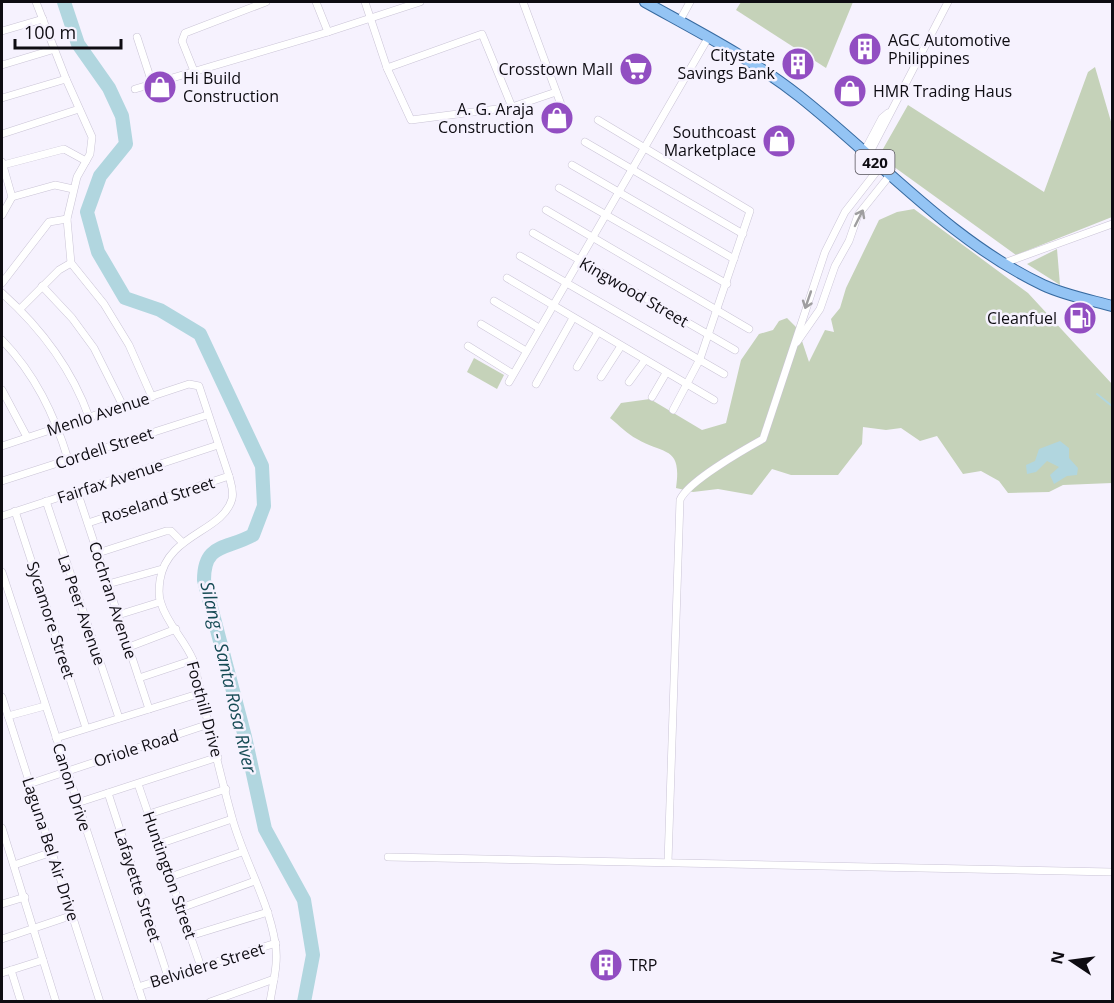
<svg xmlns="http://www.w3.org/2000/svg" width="1114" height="1003" font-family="'Open Sans',sans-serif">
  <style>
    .green { fill: #c5d2b9 }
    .water { fill: #b1d6df }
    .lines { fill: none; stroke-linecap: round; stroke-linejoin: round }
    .stream { stroke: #b1d6df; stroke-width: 2 }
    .river { stroke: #b1d6df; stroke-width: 14 }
    .minor-casing { stroke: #cac4d6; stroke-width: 8 }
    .primary-casing { stroke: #376aa0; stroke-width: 12 }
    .minor { stroke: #fff; stroke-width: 7 }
    .primary { stroke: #94c4f4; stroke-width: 10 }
    .oneway { stroke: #9f9ea0 }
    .labels { text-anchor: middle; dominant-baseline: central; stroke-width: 5; stroke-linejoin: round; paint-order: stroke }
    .shield { fill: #f6f2fe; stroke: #545159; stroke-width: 1.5 }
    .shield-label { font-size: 15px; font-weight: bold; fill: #0e0c12 }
    .poi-label { font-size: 16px; fill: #0e0c12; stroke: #f6f2fe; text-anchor: end }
    .street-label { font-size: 16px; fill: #0e0c12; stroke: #f6f2fe }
    .water-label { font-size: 18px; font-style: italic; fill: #154a54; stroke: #f6f2fe }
  </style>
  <rect width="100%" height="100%" fill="#f6f2fe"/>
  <!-- green -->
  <g class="green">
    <path d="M741,2H853L826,68L736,10Z"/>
    <path d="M1095,67L1112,125V217L1016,255L879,156L908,105L1044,192L1088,72Z"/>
    <path d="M914,209L1028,293L1112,384V483L1063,485L1049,492L1008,493L999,481L981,471L963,474L937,436L920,441L901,428L886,430L863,427L862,444L838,475H791L772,469L752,495L718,489L693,492L676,488C682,446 665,455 637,439C627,434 619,425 610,418L621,403L650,399L702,430L726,423L741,360L759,334L773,330L779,321L787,318L798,329L809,362L825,330L834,332L831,319L840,308L846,288L879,220L897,212Z"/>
    <path d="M1057,249L1060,285L1027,264Z"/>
    <path d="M474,358L504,375L497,389L467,372Z"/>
  </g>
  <!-- water -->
  <path class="water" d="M1060,441L1069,448V458L1078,468L1077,475L1067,476L1054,484L1050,475L1059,467L1047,461L1036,472L1027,474L1026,465L1035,461L1039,449Z"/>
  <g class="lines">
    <!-- stream -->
    <path class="stream" d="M1097,394L1112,406"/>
    <!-- river -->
    <path class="river" d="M64,2L78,44L109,88L122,116L126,144L100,176L87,212L98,252L125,298L160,310L200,334L262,466L264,506L253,535C226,550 204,543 204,580L245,737L265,829L304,900L313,955L304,1002"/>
    <!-- minor casing -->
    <g class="minor-casing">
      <g id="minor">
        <path d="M36,2L66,79L92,137L90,154L77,177L67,219L71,263L104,304L129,345L152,397"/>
        <path d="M316,2L328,32"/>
        <path d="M365,2L387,68L411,120L512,107L556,92"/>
        <path d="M523,2L566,118"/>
        <path d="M679,22L690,2"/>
        <path d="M2,31L43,19"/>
        <path d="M137,37L152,83"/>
        <path d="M2,65L55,49"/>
        <path d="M387,68L482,34L512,107"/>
        <path d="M194,71L182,41L185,33L266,2"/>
        <path d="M135,89L328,32L420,2"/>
        <path d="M2,98L66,79"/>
        <path d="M598,120L750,211L700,359L673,410"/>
        <path d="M2,134L79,109"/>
        <path d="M585,142L743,234"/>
        <path d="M864,152L882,118L888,113"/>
        <path d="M868,156L948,2"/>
        <path d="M3,165L64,149L86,161"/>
        <path d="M572,165L734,259"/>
        <path d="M559,188L727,284"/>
        <path d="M12,197L55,185L73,189"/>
        <path d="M546,210L749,329"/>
        <path d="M2,215L12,197L2,162"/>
        <path d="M533,233L735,350"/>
        <path d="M520,256L724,374"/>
        <path d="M1004,263L1112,224"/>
        <path d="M507,278L714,400"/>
        <path d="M2,283L49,222L67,219"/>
        <path d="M42,286L72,318L94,348L123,406"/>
        <path d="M2,293C41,328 71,367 89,417"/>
        <path d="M494,301L539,328"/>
        <path d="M20,309L59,270L71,263"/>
        <path d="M481,324L526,351"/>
        <path d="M2,340C35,374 54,414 68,459"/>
        <path d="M797,342L820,309L835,266L849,241L858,215L890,175"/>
        <path d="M468,346L513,374"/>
        <path d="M577,367L598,332"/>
        <path d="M601,377L621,346"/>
        <path d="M509,382L708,38"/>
        <path d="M629,382L645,360"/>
        <path d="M536,384L573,318"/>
        <path d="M2,390L27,437"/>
        <path d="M652,397L666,373"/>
        <path d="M2,446L189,384L199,386L229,476C231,484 234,491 232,499C223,532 167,534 160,580C159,587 158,596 161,603C167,624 185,640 193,660C206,713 218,768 233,821C245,862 268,900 275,942C279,962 273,982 270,1002"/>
        <path d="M2,481L207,415"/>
        <path d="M77,491L149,709"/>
        <path d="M46,501L119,718"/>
        <path d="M15,511L86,728"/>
        <path d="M2,516L218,445"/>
        <path d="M88,523L229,476"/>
        <path d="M98,553L166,531H171L182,542"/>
        <path d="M2,572L143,1002"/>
        <path d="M108,584L162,569"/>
        <path d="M118,615L160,602"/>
        <path d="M129,647L176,629"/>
        <path d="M139,678L193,660"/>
        <path d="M2,697L100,1002"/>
        <path d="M8,716L45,706"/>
        <path d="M56,738L201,693"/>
        <path d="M29,784L209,724"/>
        <path d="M138,784L201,967"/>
        <path d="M108,793L168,977"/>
        <path d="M77,803L218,757"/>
        <path d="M149,814L226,789"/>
        <path d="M2,828L56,1002"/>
        <path d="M159,844L232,819"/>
        <path d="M388,857L1112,872"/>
        <path d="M668,862L680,500C687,482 745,449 763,439L825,252L845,212L880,167"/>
        <path d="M14,865L52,852"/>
        <path d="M170,877L242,852"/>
        <path d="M2,904L25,897"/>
        <path d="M181,908L255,881"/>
        <path d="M190,936L268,912"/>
        <path d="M2,939L73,915"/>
        <path d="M11,970L21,1002"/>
        <path d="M2,973L43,960"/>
        <path d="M138,987L276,943"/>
        <path d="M210,1002L274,979"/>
      </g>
    </g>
    <!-- primary casing -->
    <g class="primary-casing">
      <path id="primary" d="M645,2C697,31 752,59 799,96C879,159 950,241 1043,285C1064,295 1090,300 1112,306"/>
    </g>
    <!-- minor -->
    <use href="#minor" class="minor"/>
    <!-- primary -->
    <use href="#primary" class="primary"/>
  </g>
  <!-- one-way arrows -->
  <defs><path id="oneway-shaft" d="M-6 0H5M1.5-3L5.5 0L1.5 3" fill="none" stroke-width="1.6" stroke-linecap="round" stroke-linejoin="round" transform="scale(1.5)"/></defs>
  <g class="oneway">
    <use href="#oneway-shaft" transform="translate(859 218) rotate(-63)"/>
    <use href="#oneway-shaft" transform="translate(808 300) rotate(109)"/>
  </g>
  <!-- icons -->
  <defs>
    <g id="building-disc" transform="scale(1.725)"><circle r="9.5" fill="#924ec2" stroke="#f6f2fe"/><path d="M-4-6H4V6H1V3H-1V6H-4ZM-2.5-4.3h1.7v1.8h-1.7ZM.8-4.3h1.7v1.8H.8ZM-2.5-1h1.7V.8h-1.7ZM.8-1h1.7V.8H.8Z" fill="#fff"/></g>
    <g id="supermarket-disc" transform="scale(1.725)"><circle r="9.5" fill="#924ec2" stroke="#f6f2fe"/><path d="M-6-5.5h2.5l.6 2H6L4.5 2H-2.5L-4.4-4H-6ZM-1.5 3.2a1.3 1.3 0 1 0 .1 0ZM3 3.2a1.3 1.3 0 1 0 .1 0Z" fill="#fff"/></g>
    <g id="shop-disc" transform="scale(1.725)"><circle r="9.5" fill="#924ec2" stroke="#f6f2fe"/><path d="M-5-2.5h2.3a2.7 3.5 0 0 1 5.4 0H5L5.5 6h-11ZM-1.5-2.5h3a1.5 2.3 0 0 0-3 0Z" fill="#fff"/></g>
    <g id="fuel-disc" transform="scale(1.725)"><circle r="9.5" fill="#924ec2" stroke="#f6f2fe"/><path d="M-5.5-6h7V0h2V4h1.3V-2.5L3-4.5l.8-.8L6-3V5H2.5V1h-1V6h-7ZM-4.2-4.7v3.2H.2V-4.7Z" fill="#fff"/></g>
  </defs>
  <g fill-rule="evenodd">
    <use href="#building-disc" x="865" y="49"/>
    <use href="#building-disc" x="798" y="64"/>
    <use href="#supermarket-disc" x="636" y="69"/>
    <use href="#shop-disc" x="160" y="87"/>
    <use href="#shop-disc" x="850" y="91"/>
    <use href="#shop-disc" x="557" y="118"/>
    <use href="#shop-disc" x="779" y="141"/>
    <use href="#fuel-disc" x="1080" y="318"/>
    <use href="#building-disc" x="606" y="965"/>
  </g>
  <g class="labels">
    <!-- shield labels -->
    <rect class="shield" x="855.5" y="150" width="39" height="24" rx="4.5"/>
    <g class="shield-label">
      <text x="875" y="162">420</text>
    </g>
    <!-- poi labels -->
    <g class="poi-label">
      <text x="888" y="40" text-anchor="start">AGC Automotive<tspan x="888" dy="18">Philippines</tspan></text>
      <text x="775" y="55">Citystate<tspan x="775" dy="18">Savings Bank</tspan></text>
      <text x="613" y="69">Crosstown Mall</text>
      <text x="183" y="78" text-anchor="start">Hi Build<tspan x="183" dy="18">Construction</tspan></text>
      <text x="873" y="91" text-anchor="start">HMR Trading Haus</text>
      <text x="534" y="109">A. G. Araja<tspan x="534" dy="18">Construction</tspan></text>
      <text x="756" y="132">Southcoast<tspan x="756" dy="18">Marketplace</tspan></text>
      <text x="1057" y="318">Cleanfuel</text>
      <text x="629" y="965" text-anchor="start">TRP</text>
    </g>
    <!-- street labels -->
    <g class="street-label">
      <text transform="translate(634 292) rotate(30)">Kingwood Street</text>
      <text transform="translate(98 414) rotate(-18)">Menlo Avenue</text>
      <text transform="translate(104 448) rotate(-18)">Cordell Street</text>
      <text transform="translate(110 481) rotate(-18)">Fairfax Avenue</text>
      <text transform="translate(158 500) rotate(-18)">Roseland Street</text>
      <text transform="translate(113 600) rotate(72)">Cochran Avenue</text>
      <text transform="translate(82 610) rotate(71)">La Peer Avenue</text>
      <text transform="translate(51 620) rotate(72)">Sycamore Street</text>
      <text transform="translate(205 709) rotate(75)">Foothill Drive</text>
      <text transform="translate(136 748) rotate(-18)">Oriole Road</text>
      <text transform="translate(72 787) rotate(72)">Canon Drive</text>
      <text transform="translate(51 849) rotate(72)">Laguna Bel Air Drive</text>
      <text transform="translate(170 875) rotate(71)">Huntington Street</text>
      <text transform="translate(138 885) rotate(72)">Lafayette Street</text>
      <text transform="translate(207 965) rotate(-17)">Belvidere Street</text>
    </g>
    <!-- water labels -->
    <g class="water-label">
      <text transform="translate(229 677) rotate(77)">Silang - Santa Rosa River</text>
    </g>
  </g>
  <!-- border -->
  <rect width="1114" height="1003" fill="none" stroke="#0e0c12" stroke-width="6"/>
  <!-- north arrow -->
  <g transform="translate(1072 961) rotate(283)" stroke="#f6f2fe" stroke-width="4.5" paint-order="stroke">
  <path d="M0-4.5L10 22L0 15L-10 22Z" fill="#0e0c12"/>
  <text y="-9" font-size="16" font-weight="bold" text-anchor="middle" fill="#0e0c12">N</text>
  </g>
  <!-- scale -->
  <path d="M15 39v9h106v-9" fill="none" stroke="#0e0c12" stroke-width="3"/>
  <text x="24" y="39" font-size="18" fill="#0e0c12" stroke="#f6f2fe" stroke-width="4.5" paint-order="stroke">100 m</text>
</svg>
